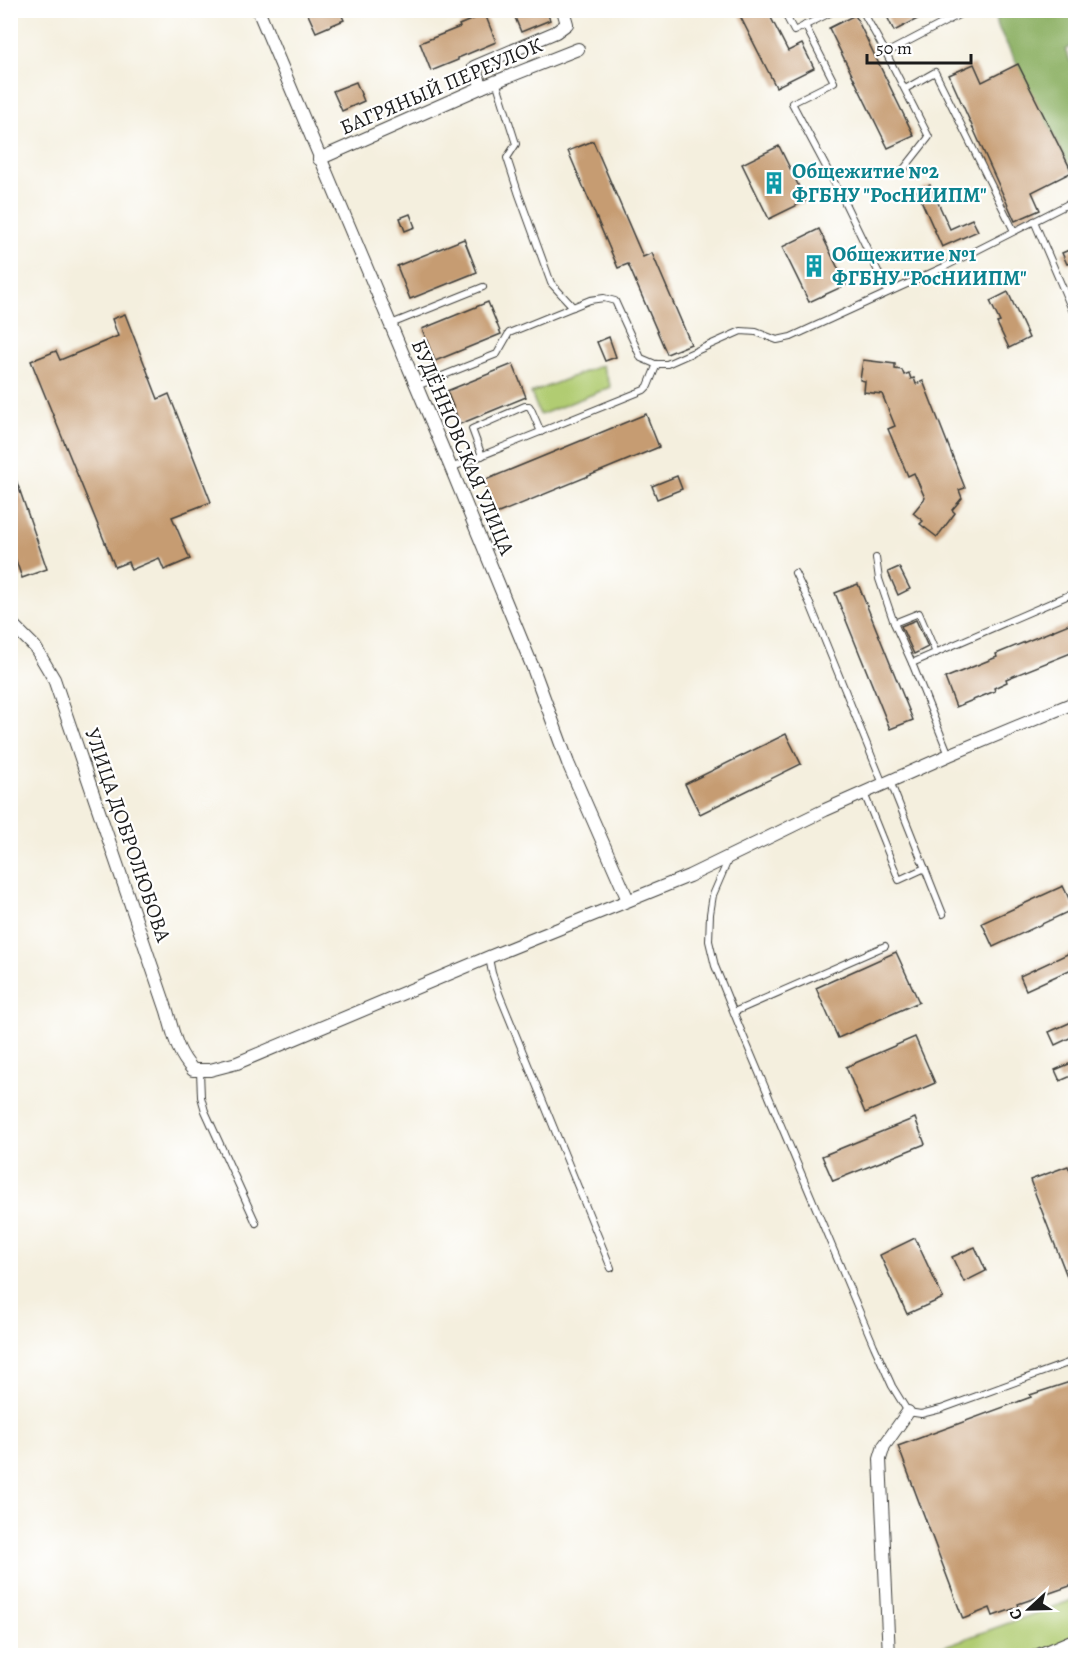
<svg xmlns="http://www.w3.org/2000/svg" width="1086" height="1666" font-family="Alegreya,serif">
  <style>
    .green { fill: #b1cc72; stroke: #667447; stroke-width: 1.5 }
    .forest { fill: #8cb064; stroke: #546640; stroke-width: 1.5 }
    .building { fill: #c69c72 }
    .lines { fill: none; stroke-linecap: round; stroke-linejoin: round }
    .lane-casing { stroke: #3c3c39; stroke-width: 8 }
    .street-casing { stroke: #3c3c39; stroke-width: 14 }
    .lane { stroke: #fff; stroke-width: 6 }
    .street { stroke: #fff; stroke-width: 12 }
    .labels { text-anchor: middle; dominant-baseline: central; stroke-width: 4.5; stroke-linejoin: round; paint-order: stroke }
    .street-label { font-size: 21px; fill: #1c1c1c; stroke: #fff }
    .culture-label { font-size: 21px; font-weight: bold; fill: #0d838f; stroke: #fff; text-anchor: start }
  </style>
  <rect width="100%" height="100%" fill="#fff"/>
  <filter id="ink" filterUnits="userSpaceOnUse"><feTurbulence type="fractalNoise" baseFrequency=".0167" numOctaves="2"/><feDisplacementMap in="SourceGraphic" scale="12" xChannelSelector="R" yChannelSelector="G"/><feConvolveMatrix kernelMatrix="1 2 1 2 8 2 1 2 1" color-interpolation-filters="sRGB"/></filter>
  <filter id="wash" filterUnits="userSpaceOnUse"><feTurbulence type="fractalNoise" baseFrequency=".008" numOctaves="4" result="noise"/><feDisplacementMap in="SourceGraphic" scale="24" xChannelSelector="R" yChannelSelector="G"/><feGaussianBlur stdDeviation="1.35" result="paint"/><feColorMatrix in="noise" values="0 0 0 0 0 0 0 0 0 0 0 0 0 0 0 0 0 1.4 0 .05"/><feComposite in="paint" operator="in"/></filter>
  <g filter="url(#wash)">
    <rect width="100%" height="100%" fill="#f4efde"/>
    <!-- green -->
    <g class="green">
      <path d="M602,365L611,387L540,415L531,393Z"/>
      <path d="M1075,1599V1655H920Z"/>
    </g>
    <!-- forest -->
    <path class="forest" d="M998,11H1040L1046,13L1050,11H1075V44L1065,50L1075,70V177L998,27L996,15Z"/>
    <g id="blocks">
      <!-- building -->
      <g class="building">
        <path d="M306,10H339L344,20L316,32Z"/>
        <path d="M512,10H546L550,20L521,32Z"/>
        <path d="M737,10H767L788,51L802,44L814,68L776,87Z"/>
        <path d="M884,10H935L894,31Z"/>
        <path d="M485,14L496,42L458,58V60L431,71L420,43L460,27L459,25Z"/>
        <path d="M855,15L914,136L888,148L829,28Z"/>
        <path d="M974,64L982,82L1018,64L1072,172L1032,192L1040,210L1015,221L949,75Z"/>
        <path d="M356,82L364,101L342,111L333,91Z"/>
        <path d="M593,141L643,257L652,253L691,344L667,354L628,264L618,268L568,151Z"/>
        <path d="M779,146L806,201L769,219L742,164Z"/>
        <path d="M930,185L950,229L972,219L978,231L942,247L917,191Z"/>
        <path d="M410,214L415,227L405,231L400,218Z"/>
        <path d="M819,229L846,285L809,302L782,247Z"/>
        <path d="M464,239L477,272L410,299L397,266Z"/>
        <path d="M1076,247V261L1067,264L1062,253Z"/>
        <path d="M1008,292L1029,338L1009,348L997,323L1000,322L990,301Z"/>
        <path d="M488,302L501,334L435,361L422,329Z"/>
        <path d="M125,314L158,399L169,394L211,502L172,517L190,559L164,570L159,558L131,570L128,562L115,567L31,361L56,351L60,360L118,336L112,319Z"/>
        <path d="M609,337L616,357L605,361L597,342Z"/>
        <path d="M863,360L895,364V369L902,370L904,375L909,373L911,379L914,378L916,384L923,381L965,488L959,490L962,498L952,510L955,513L937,537L920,524L923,521L913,513L925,498L914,473L908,476L888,429L895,426L882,394L864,392L865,381L860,380Z"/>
        <path d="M513,364L526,397L460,424L447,391Z"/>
        <path d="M646,414L659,447L496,514L483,481Z"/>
        <path d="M10,468H12L47,569L22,578L10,543Z"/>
        <path d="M677,476L682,489L657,499L652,486Z"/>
        <path d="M899,567L910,589L898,595L888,572Z"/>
        <path d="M858,584L913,720L890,729L835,593Z"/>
        <path d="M916,620L928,647L914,654L901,626Z"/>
        <path d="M1076,621V651L1006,679L1007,682L994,688L995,691L956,707L945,678L997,657L996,654Z"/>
        <path d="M786,734L801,764L700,814L685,784Z"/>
        <path d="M1063,886L1074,909L993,947L982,923Z"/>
        <path d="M1076,950V967L1026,990L1020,976Z"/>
        <path d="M896,952L919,1002L838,1038L816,988Z"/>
        <path d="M1076,1020V1035L1055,1045L1049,1032Z"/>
        <path d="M915,1037L935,1083L865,1113L846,1067Z"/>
        <path d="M1076,1061V1074L1060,1081L1055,1070Z"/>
        <path d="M915,1118L925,1144L833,1181L822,1156Z"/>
        <path d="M1068,1166L1076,1185L1075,1297L1030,1180Z"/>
        <path d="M915,1238L943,1298L907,1314L880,1255Z"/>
        <path d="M975,1247L986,1271L964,1282L952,1257Z"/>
        <path d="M1076,1380V1584L1018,1604L1019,1607L993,1616L990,1608L963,1619L898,1446L1031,1397L1030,1395Z"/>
      </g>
    </g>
  </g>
  <g filter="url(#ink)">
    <use href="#blocks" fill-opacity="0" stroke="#3c3c39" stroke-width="1.5"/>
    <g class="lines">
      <!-- lane casing -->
      <g class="lane-casing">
        <g id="lane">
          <path d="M783,10L794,31L836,10"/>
          <path d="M862,10L886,53"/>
          <path d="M805,25L834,82L792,103L842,197L888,292"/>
          <path d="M496,81L516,144L507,158L519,195L551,283L573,307"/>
          <path d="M905,89L935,72L1014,231"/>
          <path d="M903,170L929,137L886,53L968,10"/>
          <path d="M1034,221L1076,319"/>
          <path d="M391,324L483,287"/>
          <path d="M417,386L497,354L509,333L590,300L604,298L615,301L641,358L655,364H667L741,331L756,332L777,340L791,337L944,267L1076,200"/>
          <path d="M482,456L472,429L525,406H529L531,409L541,432"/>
          <path d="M451,468L644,390L648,386L657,364"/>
          <path d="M876,558L879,579L894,623"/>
          <path d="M795,573L810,604L883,784"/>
          <path d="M912,663L894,623L919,613L936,653"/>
          <path d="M949,755L912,663L1076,592"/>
          <path d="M890,781L943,914"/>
          <path d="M864,793L899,880L925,868"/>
          <path d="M729,858L713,895L710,914L709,941L715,966L740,1028L874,1346L892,1386L908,1412L921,1414L941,1409L1076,1360"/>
          <path d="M489,958L492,973L500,996L611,1268"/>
          <path d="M734,1012L885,946"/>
          <path d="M200,1071L201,1097L205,1111L256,1223"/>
        </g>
      </g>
      <!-- street casing -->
      <g class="street-casing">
        <g id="street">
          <path d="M258,10L451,468L533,668L568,763L628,900"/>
          <path d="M482,87L474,67L556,32L567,24L563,10"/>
          <path d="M319,159L482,87L578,49"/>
          <path d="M10,622L35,647L54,679L167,1011C174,1035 176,1051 193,1070H210L237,1063L489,957L689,876L825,810L949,755L1076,702"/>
          <path d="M889,1656L880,1459L884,1446L908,1412"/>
          <path d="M1036,1656L1076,1639"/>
        </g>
      </g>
      <!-- lane -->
      <use href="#lane" class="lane"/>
      <!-- street -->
      <use href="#street" class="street"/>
    </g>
  </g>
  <!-- icons -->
  <defs>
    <g id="building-bare" transform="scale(1.8)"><path d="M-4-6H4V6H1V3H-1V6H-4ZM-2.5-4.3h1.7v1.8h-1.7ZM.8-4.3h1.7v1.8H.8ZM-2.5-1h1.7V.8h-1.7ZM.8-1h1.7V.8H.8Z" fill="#0f9aa8" stroke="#fff" stroke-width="2.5" paint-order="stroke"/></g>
  </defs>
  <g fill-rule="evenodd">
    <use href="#building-bare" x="774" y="183"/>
    <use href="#building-bare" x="814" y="266"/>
  </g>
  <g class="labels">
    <!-- street labels -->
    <g class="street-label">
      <text transform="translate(441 86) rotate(-23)">БАГРЯНЫЙ ПЕРЕУЛОК</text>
      <text transform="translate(463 447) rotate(67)">БУДЁННОВСКАЯ УЛИЦА</text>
      <text transform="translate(128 835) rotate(71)">УЛИЦА ДОБРОЛЮБОВА</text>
    </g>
    <!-- culture labels -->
    <g class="culture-label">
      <text x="792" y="171">Общежитие №2<tspan x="792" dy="24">ФГБНУ "РосНИИПМ"</tspan></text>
      <text x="832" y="254">Общежитие №1<tspan x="832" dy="24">ФГБНУ "РосНИИПМ"</tspan></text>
    </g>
  </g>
  <!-- margin -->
  <rect width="1086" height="1666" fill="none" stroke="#fff" stroke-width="36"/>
  <!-- north arrow -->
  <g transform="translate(1029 1609) rotate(248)" stroke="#ffffff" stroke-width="4.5" paint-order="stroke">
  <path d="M0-4.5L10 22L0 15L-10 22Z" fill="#1c1c1c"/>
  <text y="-9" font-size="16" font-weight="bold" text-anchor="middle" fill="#1c1c1c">С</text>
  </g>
  <!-- scale -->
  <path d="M867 54v9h104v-9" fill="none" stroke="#1c1c1c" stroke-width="3"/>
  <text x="876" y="54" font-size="18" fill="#1c1c1c" stroke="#ffffff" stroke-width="4.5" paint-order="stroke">50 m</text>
</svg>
